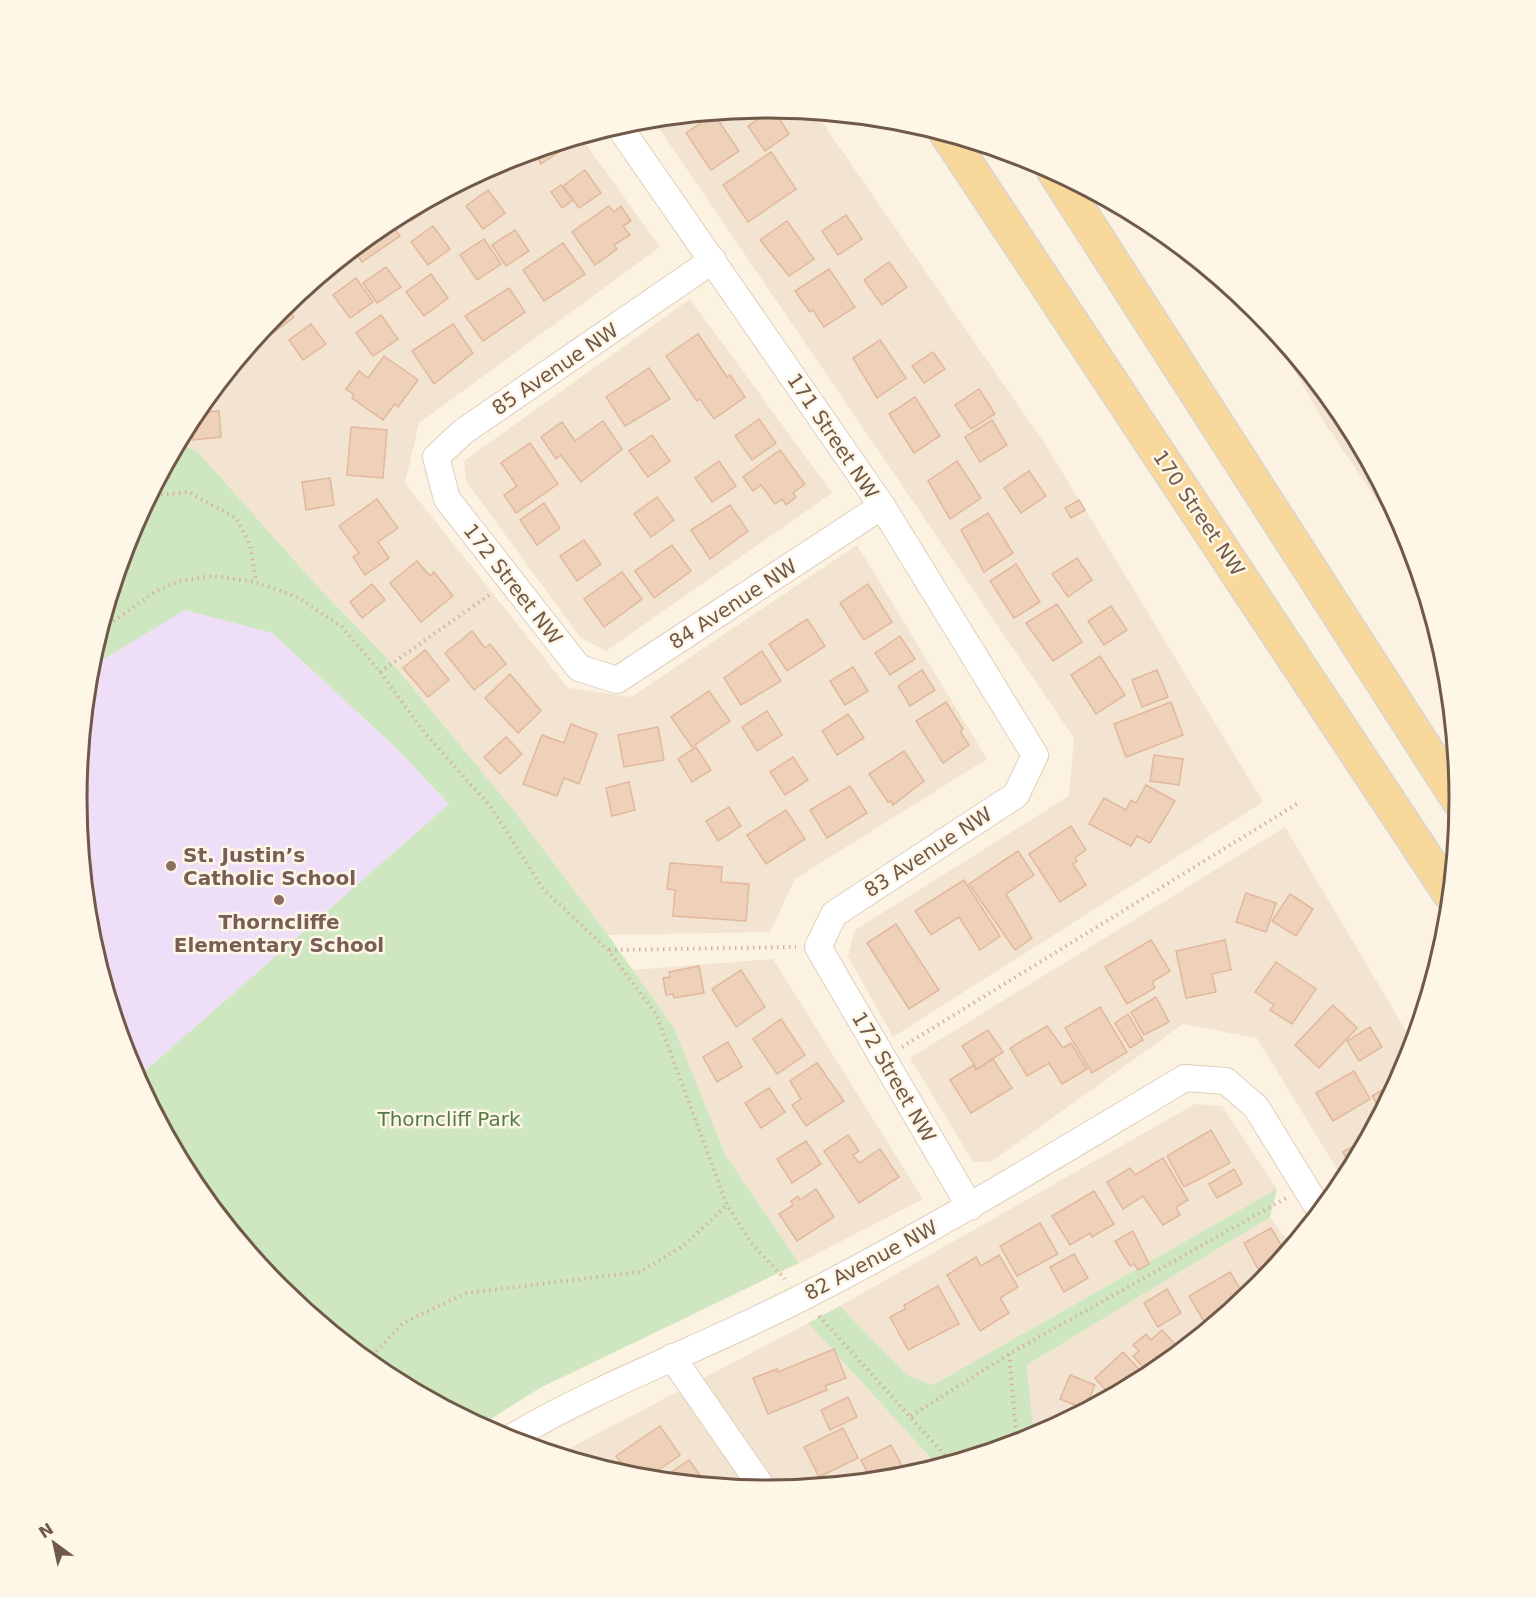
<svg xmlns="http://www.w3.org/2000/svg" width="1536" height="1597" font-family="'DejaVu Sans',sans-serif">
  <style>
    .residential { fill: #f2e4d0 }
    .education { fill: #efdef7 }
    .green { fill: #cfe7c0 }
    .building { fill: #efd1ba; stroke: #e1b89b; stroke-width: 1.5 }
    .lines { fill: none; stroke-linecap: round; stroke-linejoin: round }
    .lane-casing { stroke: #dfcebd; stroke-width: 16 }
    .street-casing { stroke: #dfcebd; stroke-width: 28 }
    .primary-casing { stroke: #dad4d0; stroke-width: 36 }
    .path { stroke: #d4b49d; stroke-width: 4; stroke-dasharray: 1.5 4.5; stroke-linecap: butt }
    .lane { stroke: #fff; stroke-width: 14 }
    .street { stroke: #fff; stroke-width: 26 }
    .primary { stroke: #f8d99b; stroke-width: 33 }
    .education-dot { fill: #8d6e63; stroke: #fef6e7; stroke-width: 2 }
    .labels { text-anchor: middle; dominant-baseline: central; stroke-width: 5; stroke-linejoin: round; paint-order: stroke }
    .street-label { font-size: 20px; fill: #715949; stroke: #fef6e7 }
    .education-label { font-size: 20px; font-weight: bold; fill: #785e54; stroke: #fef6e7; text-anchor: start }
    .park-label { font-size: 20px; fill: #537c44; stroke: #fef6e7 }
    .rim { fill: none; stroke: #715949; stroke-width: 3 }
  </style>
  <rect width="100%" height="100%" fill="#fbf2e1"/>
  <!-- residential -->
  <g class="residential">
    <path d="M768,107L815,112L1047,447L1263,802L893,1037L848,956L855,930L1069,796L1074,738L652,118Z"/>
    <path d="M580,136L660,247L419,423L405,483L568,688L631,697L857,545L987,759L795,879L770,932L608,935L512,808L393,664L318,587L198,452L178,442L193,414L279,309L384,223L504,160Z"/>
    <path d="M690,299L832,493L606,651L580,637L466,481L464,461Z"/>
    <path d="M1265,319L1343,415L1407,534L1413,554L1324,422Z"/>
    <path d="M1285,827L1413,1043L1407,1063L1344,1181L1257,1038L1183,1024L991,1162H973L910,1058Z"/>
    <path d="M773,959L923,1199L799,1263L726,1156L674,1028L633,970Z"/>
    <path d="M1195,1104L1222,1106L1277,1189L933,1385L907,1375L840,1306Z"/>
    <path d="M1270,1217L1291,1246L1257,1288L1152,1374L1034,1437L1027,1365Z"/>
    <path d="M808,1323L938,1466L903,1477L768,1490L633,1477L559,1454Z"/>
  </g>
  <!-- education -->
  <path class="education" d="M185,610L272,633L395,747L449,804L137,1078L129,1063L90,933L77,798L89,668Z"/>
  <!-- green -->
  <g class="green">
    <path d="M178,442L198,452L318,587L393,664L512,808L608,935L674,1028L726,1156L799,1263L540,1388L481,1425L384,1373L279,1287L193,1182L137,1078L449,804L395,747L272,633L185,610L89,668L129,534Z"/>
    <path d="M1277,1189L1270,1217L1027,1365L1034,1437L938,1466L808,1323L840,1306L907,1375L933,1385Z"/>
  </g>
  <!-- building -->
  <g class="building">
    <path d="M773,109L789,134L765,151L748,126Z"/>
    <path d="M714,114L739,151L711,170L686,133Z"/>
    <path d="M568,140L571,144L541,164L533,151Z"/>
    <path d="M771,152L796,189L748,222L723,185Z"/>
    <path d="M505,159L507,161L465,190L460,183Z"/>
    <path d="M585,170L601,193L579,208L563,186Z"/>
    <path d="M561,185L573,200L562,208L551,192Z"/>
    <path d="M448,189L451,193L411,221L405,212Z"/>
    <path d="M488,190L505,213L483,229L466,206Z"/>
    <path d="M609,206L614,212L621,206L631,221L623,226L630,235L614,245L617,249L595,265L572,232Z"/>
    <path d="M846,215L862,239L838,255L822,231Z"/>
    <path d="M389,221L400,236L362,262L353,249Z"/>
    <path d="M787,221L814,259L789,276L760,240Z"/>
    <path d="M433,226L450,249L428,265L411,242Z"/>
    <path d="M515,230L529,251L506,266L492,245Z"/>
    <path d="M484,239L501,264L477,280L460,255Z"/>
    <path d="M563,243L585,274L544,301L523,270Z"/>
    <path d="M889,262L907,287L882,305L864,280Z"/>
    <path d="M331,267L336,274L300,298L297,294Z"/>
    <path d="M386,267L401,287L377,303L363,283Z"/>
    <path d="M829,269L855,307L824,327L813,310L810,312L795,291Z"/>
    <path d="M431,274L448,298L424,316L406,292Z"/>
    <path d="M356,278L373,302L350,318L333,295Z"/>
    <path d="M509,288L525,312L483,341L465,316Z"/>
    <path d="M285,305L294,317L256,346L253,341Z"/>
    <path d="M381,315L398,339L373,356L356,333Z"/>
    <path d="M311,324L326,344L303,360L289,340Z"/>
    <path d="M453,324L473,353L434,384L412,351Z"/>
    <path d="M698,334L727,377L730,375L745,397L714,419L700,399L697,401L666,356Z"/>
    <path d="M880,340L906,378L877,398L853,358Z"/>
    <path d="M933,352L945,369L924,383L912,366Z"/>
    <path d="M384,356L418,380L398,407L395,404L383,420L352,398L354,395L346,389L359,371L368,378Z"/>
    <path d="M649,368L670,399L625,426L606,397Z"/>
    <path d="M979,389L995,414L971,429L955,405Z"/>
    <path d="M915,397L940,436L914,453L889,414Z"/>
    <path d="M219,411L221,437L193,440L191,419L194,413Z"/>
    <path d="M759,419L776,443L752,460L735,436Z"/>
    <path d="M992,420L1007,445L980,462L965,437Z"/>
    <path d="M603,421L622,449L581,482L561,455L556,459L541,437L562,422L575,441Z"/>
    <path d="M351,427L387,430L383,478L347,475Z"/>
    <path d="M652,435L670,461L648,477L629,451Z"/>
    <path d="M530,443L558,484L516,513L504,495L517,486L501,463Z"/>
    <path d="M780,450L805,484L793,493L796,497L786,505L782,499L775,504L761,485L753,491L743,477Z"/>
    <path d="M719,461L736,486L712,502L695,478Z"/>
    <path d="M957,461L981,498L950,519L928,481Z"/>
    <path d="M1029,471L1046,496L1021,513L1004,488Z"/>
    <path d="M330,478L334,505L306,510L302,482Z"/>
    <path d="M657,497L674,520L651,537L634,514Z"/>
    <path d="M377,499L398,528L378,542L389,558L365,575L353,557L359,553L339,526Z"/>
    <path d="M1079,500L1085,510L1071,518L1065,508Z"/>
    <path d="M544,503L560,528L537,545L520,520Z"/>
    <path d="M730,505L748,531L710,559L691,530Z"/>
    <path d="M988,513L1013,553L984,572L961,530Z"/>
    <path d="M584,540L601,564L577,581L560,556Z"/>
    <path d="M672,545L691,571L654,598L635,571Z"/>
    <path d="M1077,558L1092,580L1068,597L1052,574Z"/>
    <path d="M417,561L430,576L434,572L453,596L421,622L390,583Z"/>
    <path d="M1016,564L1040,602L1014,618L990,581Z"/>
    <path d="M622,572L642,599L604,627L584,599Z"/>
    <path d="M372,584L385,600L362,618L350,602Z"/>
    <path d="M868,584L892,622L864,640L840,603Z"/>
    <path d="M1057,604L1082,642L1053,661L1026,623Z"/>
    <path d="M1111,606L1127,630L1104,645L1088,621Z"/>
    <path d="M807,619L825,646L787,671L769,644Z"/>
    <path d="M472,631L485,648L490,644L506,664L474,690L445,653Z"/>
    <path d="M900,636L915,659L890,675L875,653Z"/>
    <path d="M425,650L449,680L428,697L403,668Z"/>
    <path d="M762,651L781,681L741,705L724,678Z"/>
    <path d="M1100,656L1125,695L1096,714L1071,675Z"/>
    <path d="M853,667L868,691L845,705L830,681Z"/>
    <path d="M922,670L935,690L910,706L898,686Z"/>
    <path d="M1157,670L1168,697L1142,707L1132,680Z"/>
    <path d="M510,674L541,711L518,733L485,698Z"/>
    <path d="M709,691L730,721L692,747L671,717Z"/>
    <path d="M946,702L963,729L960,731L969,745L943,763L916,721Z"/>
    <path d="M1171,702L1183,735L1126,757L1114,724Z"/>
    <path d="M767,711L782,735L757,751L742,727Z"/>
    <path d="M848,714L864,738L837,755L822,731Z"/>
    <path d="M571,724L597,734L579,784L564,778L557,796L523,784L542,735L564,743Z"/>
    <path d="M658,727L664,760L624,767L618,735Z"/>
    <path d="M506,737L522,754L500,774L484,757Z"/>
    <path d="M696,747L711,770L692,782L678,759Z"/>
    <path d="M904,751L924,781L893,805L891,801L888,802L869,774Z"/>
    <path d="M1154,755L1183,759L1179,785L1150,781Z"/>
    <path d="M793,757L808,780L785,795L770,772Z"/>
    <path d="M629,782L635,810L612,816L606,788Z"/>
    <path d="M1146,785L1175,801L1150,843L1137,836L1131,846L1089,824L1104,798L1126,810L1131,800L1136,803Z"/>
    <path d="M850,786L867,813L827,838L810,810Z"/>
    <path d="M729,807L741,826L718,841L706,821Z"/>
    <path d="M786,810L805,839L766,864L747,835Z"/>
    <path d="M1071,826L1086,850L1075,858L1077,861L1073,864L1086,885L1060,902L1029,854Z"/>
    <path d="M1018,851L1034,875L1006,894L1032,938L1015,950L969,884Z"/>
    <path d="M670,863L722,867L721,882L749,884L746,921L673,916L675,890L667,889Z"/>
    <path d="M964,880L1000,936L980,950L959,917L931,935L915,911Z"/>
    <path d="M1246,893L1276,903L1266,932L1236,922Z"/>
    <path d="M1290,894L1313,909L1296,936L1272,921Z"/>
    <path d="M896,924L939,990L909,1009L867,943Z"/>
    <path d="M1151,940L1170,971L1152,982L1155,988L1127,1004L1105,967Z"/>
    <path d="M1225,940L1231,970L1212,974L1216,992L1186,998L1176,951Z"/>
    <path d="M1276,962L1316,989L1292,1024L1270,1010L1274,1005L1255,992Z"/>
    <path d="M699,966L704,993L674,998L673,994L666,995L663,978L670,977L669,972Z"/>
    <path d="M741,970L765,1007L736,1027L712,989Z"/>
    <path d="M1156,997L1169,1022L1144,1035L1131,1012Z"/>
    <path d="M1333,1005L1357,1028L1319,1068L1295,1045Z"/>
    <path d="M1100,1007L1127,1052L1092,1073L1065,1028Z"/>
    <path d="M1128,1014L1143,1040L1130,1048L1115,1023Z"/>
    <path d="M781,1019L805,1055L777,1074L753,1039Z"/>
    <path d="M1047,1026L1063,1048L1071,1043L1087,1069L1062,1084L1049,1063L1027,1076L1010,1048Z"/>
    <path d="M1370,1027L1382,1047L1359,1061L1347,1041Z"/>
    <path d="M988,1030L1003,1052L977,1069L962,1046Z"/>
    <path d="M728,1042L742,1067L717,1082L703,1057Z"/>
    <path d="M993,1059L1012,1088L971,1113L950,1080L973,1065L976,1070Z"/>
    <path d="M817,1063L844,1101L806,1126L792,1105L801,1099L790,1081Z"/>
    <path d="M1354,1071L1370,1099L1333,1121L1316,1093Z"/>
    <path d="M1397,1081L1381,1111L1372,1096Z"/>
    <path d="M769,1088L785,1112L761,1128L745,1103Z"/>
    <path d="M1211,1130L1230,1163L1184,1187L1167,1156Z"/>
    <path d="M848,1135L859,1151L853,1155L859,1163L880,1149L899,1177L859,1203L824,1151Z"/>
    <path d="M1367,1138L1351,1167L1343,1152Z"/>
    <path d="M806,1141L821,1164L792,1183L777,1159Z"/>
    <path d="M1163,1158L1188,1200L1176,1207L1180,1215L1163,1225L1143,1196L1123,1209L1107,1182L1130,1168L1135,1175Z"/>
    <path d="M1234,1169L1242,1184L1217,1198L1209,1184Z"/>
    <path d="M816,1189L834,1217L797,1241L779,1214L793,1205L791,1201L798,1196L800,1200Z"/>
    <path d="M1094,1191L1114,1224L1092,1237L1090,1233L1070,1245L1052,1216Z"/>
    <path d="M1040,1223L1058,1254L1017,1276L1000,1246Z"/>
    <path d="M1271,1228L1286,1253L1258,1269L1244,1243Z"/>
    <path d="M1133,1231L1149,1264L1138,1270L1134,1264L1130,1266L1115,1241Z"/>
    <path d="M1074,1254L1088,1278L1064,1292L1050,1267Z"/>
    <path d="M999,1255L1018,1287L1000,1298L1009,1313L980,1331L947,1275L976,1257L981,1266Z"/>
    <path d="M1230,1272L1245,1297L1208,1328L1189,1296Z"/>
    <path d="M1269,1273L1257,1288L1248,1295L1244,1287Z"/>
    <path d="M938,1286L959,1324L908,1350L890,1317L905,1309L904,1305Z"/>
    <path d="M1167,1289L1181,1313L1158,1327L1144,1303Z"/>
    <path d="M1162,1330L1180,1350L1150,1375L1133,1356L1139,1351L1133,1345L1146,1334L1151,1340Z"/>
    <path d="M834,1349L846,1378L825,1386L827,1390L768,1414L753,1378L777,1369L778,1372Z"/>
    <path d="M1123,1352L1146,1377L1111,1396L1095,1378Z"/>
    <path d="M1070,1375L1095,1385L1085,1409L1060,1399Z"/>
    <path d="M848,1397L857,1417L830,1430L821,1410Z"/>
    <path d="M660,1426L680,1455L647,1478L630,1476L616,1456Z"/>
    <path d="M843,1428L858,1458L819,1477L804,1447Z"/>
    <path d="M891,1445L907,1475L871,1480L861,1460Z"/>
    <path d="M689,1460L704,1480L700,1483L669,1480L666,1476Z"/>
  </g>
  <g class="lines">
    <!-- lane casing -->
    <g class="lane-casing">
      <path id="lane" d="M1355,436L1353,438L1375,475"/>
    </g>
    <!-- street casing -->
    <g class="street-casing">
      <g id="street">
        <path d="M618,125L882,506L1035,755L1016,795L834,914L818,947L970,1207"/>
        <path d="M713,260L464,431L436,457L447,499L579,668L617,680L882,506"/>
        <path d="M672,1357L764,1490"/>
        <path d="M509,1439C603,1383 706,1347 803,1297C934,1230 1059,1153 1185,1078L1226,1081L1256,1107L1320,1211"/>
      </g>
    </g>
    <!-- primary casing -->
    <g class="primary-casing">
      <g id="primary">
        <path d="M947,134L1450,894"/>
        <path d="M1054,171L1459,801"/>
      </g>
    </g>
    <!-- path -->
    <g class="path">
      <path d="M149,496L188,492L236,518L250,545L256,582"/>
      <path d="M99,632L156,591L180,581L212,576L256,582L297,597L342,627L380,672L425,733L490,806L544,890L608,950L656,1014L727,1205L751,1243L785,1279"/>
      <path d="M380,672L492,593"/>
      <path d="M609,950L796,947"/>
      <path d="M902,1047L1300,802"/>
      <path d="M819,1316L951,1462"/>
      <path d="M1009,1354L1017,1442"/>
      <path d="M368,1360L403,1323L466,1293L640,1272L683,1246L727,1205"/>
      <path d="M911,1416L1009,1354L1286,1198"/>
    </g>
    <!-- lane -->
    <use href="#lane" class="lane"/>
    <!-- street -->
    <use href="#street" class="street"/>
    <!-- primary -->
    <use href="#primary" class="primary"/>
  </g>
  <!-- markers -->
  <g class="education-dot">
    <circle cx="171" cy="866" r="6"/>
    <circle cx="279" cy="900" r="6"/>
  </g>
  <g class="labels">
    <!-- street labels -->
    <g class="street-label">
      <text transform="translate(555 369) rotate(-34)">85 Avenue NW</text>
      <text transform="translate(833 436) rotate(56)">171 Street NW</text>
      <text transform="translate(1199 513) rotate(56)">170 Street NW</text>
      <text transform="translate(513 584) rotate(52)">172 Street NW</text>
      <text transform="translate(733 604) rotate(-33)">84 Avenue NW</text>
      <text transform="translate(928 852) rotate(-33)">83 Avenue NW</text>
      <text transform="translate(894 1077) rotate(60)">172 Street NW</text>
      <text transform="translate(871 1260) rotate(-28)">82 Avenue NW</text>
    </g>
    <!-- education labels -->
    <g class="education-label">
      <text x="183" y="855">St. Justin’s<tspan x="183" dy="23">Catholic School</tspan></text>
      <text x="279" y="922" text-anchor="middle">Thorncliffe<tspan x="279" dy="23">Elementary School</tspan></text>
    </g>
    <!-- park labels -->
    <g class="park-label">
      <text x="449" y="1119">Thorncliff Park</text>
    </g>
  </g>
  <!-- crop -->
  <path d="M0 0H1536V1597H0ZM87 799a681 681 0 1 1 1362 0a681 681 0 1 1-1362 0Z" fill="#fef6e7" fill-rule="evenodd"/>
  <path class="rim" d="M87 799a681 681 0 1 1 1362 0a681 681 0 1 1-1362 0Z"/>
  <!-- north arrow -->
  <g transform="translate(54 1543) rotate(327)" stroke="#fef6e7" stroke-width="4.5" paint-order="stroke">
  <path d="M0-4.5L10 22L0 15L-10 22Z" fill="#715949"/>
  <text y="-9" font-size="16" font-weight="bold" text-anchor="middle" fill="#715949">N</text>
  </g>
</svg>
